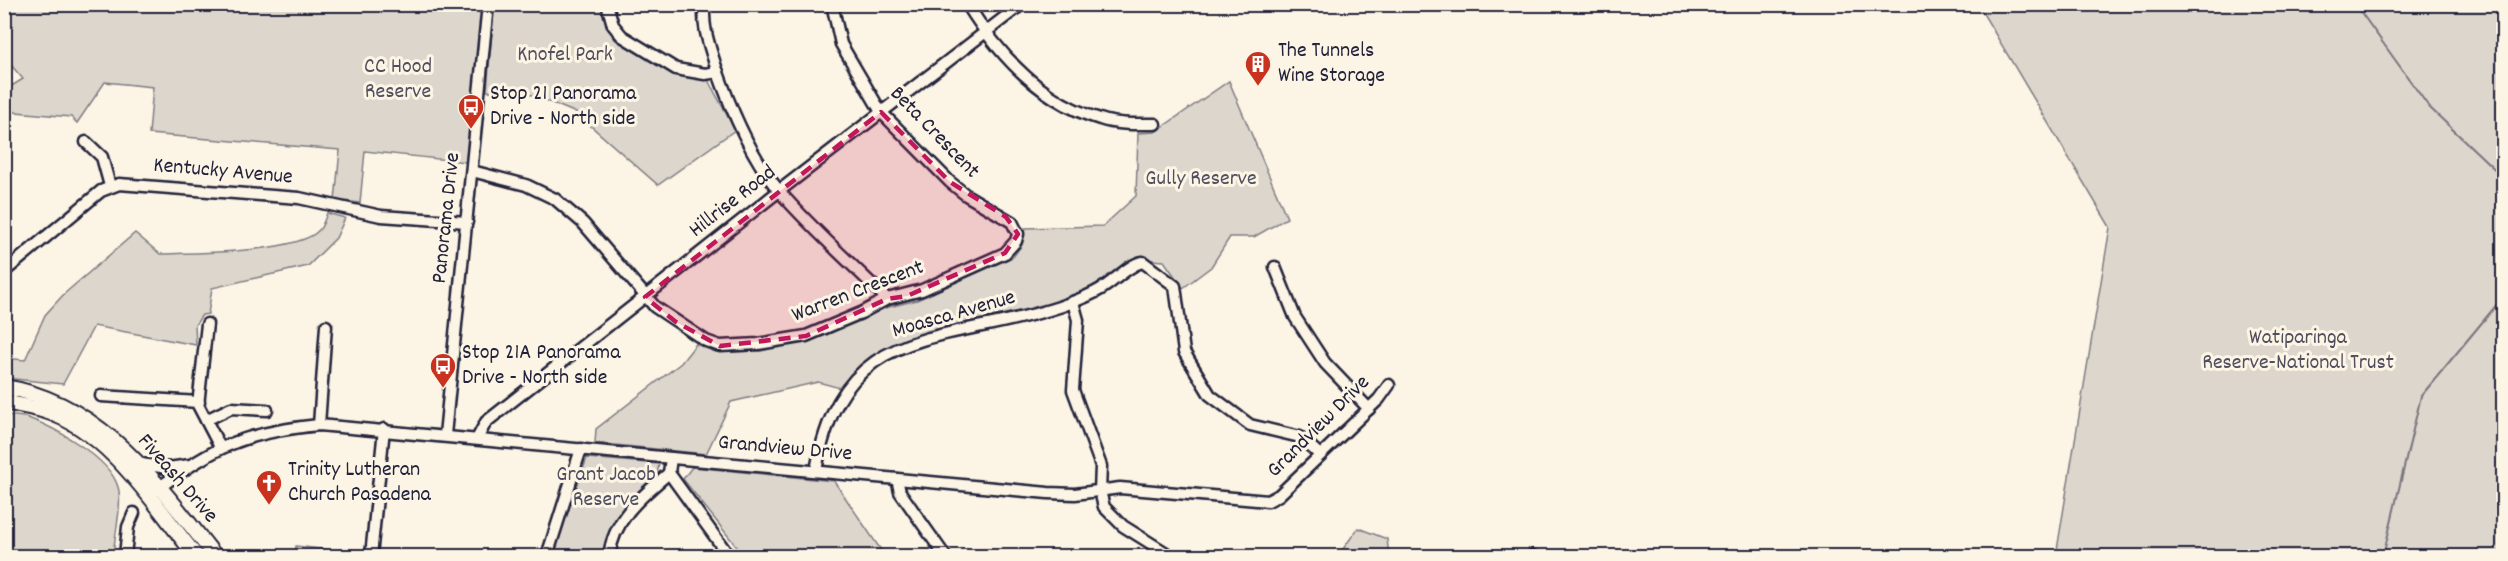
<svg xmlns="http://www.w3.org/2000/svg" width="2508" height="561" font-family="Dekko,sans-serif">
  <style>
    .green { fill: #dcd6cc; stroke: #7f7c84; stroke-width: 1.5 }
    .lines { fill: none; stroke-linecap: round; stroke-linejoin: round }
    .stream { stroke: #78757e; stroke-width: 2 }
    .minor-casing { stroke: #22223b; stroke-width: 15 }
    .major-casing { stroke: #22223b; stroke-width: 18 }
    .minor { stroke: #fcf5e5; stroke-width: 10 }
    .major { stroke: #fcf5e5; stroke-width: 14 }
    .marked { fill: #c2185b; fill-opacity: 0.2; stroke: #c2185b; stroke-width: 4.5; stroke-dasharray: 12 8; stroke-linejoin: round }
    .labels { text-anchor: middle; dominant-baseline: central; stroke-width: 6; stroke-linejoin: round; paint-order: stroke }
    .poi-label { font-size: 22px; fill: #22223b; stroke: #fcf5e5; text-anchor: start }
    .park-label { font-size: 22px; fill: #504f5f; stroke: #fcf5e5 }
    .street-label { font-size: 22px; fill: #22223b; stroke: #fcf5e5 }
  </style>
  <rect width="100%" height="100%" fill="#fcf5e5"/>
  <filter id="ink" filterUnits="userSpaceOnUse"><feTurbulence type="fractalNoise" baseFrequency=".0167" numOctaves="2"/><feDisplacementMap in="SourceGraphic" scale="12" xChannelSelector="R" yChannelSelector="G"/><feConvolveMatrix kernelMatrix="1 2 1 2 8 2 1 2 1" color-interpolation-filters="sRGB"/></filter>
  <g filter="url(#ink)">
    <!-- green -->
    <g class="green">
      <path d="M5,4L482,5L466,162L365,151L360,203L335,200L340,150L149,134L153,87L105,82L77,123L71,117L5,111V90L23,79L5,58Z"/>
      <path d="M494,5H604L613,38L672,74L708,80L735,130L658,185L576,113L533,95L487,91Z"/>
      <path d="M1978,5H2503V556H2056L2110,227Z"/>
      <path d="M1229,81L1287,218L1254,237H1230L1211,267L1183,288L1164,261L1137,259L1097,288L1055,305L906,339L866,363L840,388L818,382L731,402L706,454L595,443L596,429L681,363L696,344L716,352L761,351L826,335L877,310L917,300L1013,257L1022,245L1025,228L1103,226L1136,196L1138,133L1155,132Z"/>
      <path d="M327,213L345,218L336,238L308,266L212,288L208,314L202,315L195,325L196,345L94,326L63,384L5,378V358L25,360L45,315L64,294L135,233L160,254C192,253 299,253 319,230C323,226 325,218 327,213Z"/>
      <path d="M5,415C12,416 21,416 28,418C54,427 110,458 118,487C123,502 114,539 113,556H5Z"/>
      <path d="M587,458L659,464C655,493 634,494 619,515C610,527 607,542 605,556H552Z"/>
      <path d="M692,467L834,481L885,556H744L683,479Z"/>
      <path d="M1358,528L1387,539L1389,556H1338Z"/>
      <path d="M296,546L328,550L327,556H295Z"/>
    </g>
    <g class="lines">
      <!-- stream -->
      <g class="stream">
        <path d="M2355,4L2429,107L2504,178"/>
        <path d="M2383,556L2421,396L2504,296"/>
      </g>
      <!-- minor casing -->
      <g class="minor-casing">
        <g id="minor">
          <path d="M607,4L613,25L622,36L676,69L705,74L718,72"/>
          <path d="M705,4C701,25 710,47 716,67C730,107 752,159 780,192C813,230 852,264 887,299"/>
          <path d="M967,4C998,54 1042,102 1100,119C1117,125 1137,124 1155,124"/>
          <path d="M86,142L102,157L110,186"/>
          <path d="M472,171L526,185L555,199L583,223L655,307L706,341L720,346L758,344L806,336L861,313L887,299L922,290L1005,253L1016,241L1018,234L1012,222L966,195L950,182L881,112L841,44L832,4"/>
          <path d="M1275,267L1295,317L1325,363L1369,409"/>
          <path d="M4,272L101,191L119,184L299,198L381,216L467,222"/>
          <path d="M1073,302L1078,320L1073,390L1101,466L1100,491L1104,507L1123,526L1171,556"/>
          <path d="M207,324L198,405L220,447"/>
          <path d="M101,396L199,402"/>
          <path d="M206,420L231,408L267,410"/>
          <path d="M319,425L326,326"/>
          <path d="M445,435L488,4"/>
          <path d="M477,439L486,422L779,191L1022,4"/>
          <path d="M671,458L669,473L729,556"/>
          <path d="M141,464L168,468L190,465"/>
          <path d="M816,471C842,319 944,345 1059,307C1073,302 1088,297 1101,289C1114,282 1129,264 1143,262L1175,286L1184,352L1210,395L1250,425L1300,437L1320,455"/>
          <path d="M897,479L900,492L945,556"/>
          <path d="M155,491C213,446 247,432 319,425L1048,493L1075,494L1120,488L1268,501L1279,495L1379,399L1389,385"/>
          <path d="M125,556L128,527L134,513"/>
          <path d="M371,556L384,429"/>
          <path d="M547,556L581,449"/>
          <path d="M609,556C614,518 641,497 669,473"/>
          <path d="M1532,556H1533"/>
        </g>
      </g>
      <!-- major casing -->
      <g class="major-casing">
        <g id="major">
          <path d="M4,387C102,402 158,485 215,556"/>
          <path d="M4,402C18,405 32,407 45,411C109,430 156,507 196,556"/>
        </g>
      </g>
      <!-- minor -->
      <use href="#minor" class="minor"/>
      <!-- major -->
      <use href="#major" class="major"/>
    </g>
  </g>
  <!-- marked area -->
  <path class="marked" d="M881,112L950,182L1006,217L1018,234L1005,253L907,296L887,299L806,336L720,346L676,322L645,297Z"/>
  <!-- icons -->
  <defs>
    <g id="building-pin" transform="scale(1.35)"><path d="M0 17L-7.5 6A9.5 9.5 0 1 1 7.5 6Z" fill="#c8321e" stroke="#fcf5e5"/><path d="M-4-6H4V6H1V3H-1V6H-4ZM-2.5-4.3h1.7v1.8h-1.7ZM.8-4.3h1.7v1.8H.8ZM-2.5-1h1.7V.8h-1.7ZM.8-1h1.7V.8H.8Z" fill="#fff"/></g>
    <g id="bus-pin" transform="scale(1.35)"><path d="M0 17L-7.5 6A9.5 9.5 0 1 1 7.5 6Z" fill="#c8321e" stroke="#fcf5e5"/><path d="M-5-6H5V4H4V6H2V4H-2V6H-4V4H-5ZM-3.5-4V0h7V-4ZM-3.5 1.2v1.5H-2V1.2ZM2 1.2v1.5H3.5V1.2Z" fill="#fff"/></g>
    <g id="church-pin" transform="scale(1.35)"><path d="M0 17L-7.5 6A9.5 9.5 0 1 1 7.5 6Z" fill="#c8321e" stroke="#fcf5e5"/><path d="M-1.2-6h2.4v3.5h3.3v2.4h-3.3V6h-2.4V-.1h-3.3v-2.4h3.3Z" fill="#fff"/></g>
  </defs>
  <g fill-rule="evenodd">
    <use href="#building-pin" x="1258" y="64"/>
    <use href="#bus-pin" x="471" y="107"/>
    <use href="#bus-pin" x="443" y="366"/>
    <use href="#church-pin" x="269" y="483"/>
  </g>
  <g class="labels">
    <!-- poi labels -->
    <g class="poi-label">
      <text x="1278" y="51">The Tunnels<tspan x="1278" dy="25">Wine Storage</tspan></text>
      <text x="490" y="94">Stop 21 Panorama<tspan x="490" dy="25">Drive - North side</tspan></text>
      <text x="462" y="353">Stop 21A Panorama<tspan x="462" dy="25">Drive - North side</tspan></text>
      <text x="288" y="470">Trinity Lutheran<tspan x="288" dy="25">Church Pasadena</tspan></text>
    </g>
    <!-- park labels -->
    <g class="park-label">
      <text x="565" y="55">Knofel Park</text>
      <text x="398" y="67">CC Hood<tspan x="398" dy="25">Reserve</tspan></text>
      <text x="1201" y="179">Gully Reserve</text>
      <text x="2298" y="338">Watiparinga<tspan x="2298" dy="25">Reserve-National Trust</tspan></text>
      <text x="606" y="475">Grant Jacob<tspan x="606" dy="25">Reserve</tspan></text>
    </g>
    <!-- street labels -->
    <g class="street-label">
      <text transform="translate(934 133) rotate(46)">Beta Crescent</text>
      <text transform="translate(223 172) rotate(5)">Kentucky Avenue</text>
      <text transform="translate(733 202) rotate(-38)">Hillrise Road</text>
      <text transform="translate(447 218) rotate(-84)">Panorama Drive</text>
      <text transform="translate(858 292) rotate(-21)">Warren Crescent</text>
      <text transform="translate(954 315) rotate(-16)">Moasca Avenue</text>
      <text transform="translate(1319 427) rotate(-45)">Grandview Drive</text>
      <text transform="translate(785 449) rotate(5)">Grandview Drive</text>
      <text transform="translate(177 479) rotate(49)">Fiveash Drive</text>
    </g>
  </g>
  <!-- margin -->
  <rect width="2508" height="561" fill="none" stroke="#fcf5e5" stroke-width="24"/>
  <rect x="12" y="12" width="2484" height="537" fill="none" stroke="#22223b" stroke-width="2" filter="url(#ink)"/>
</svg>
